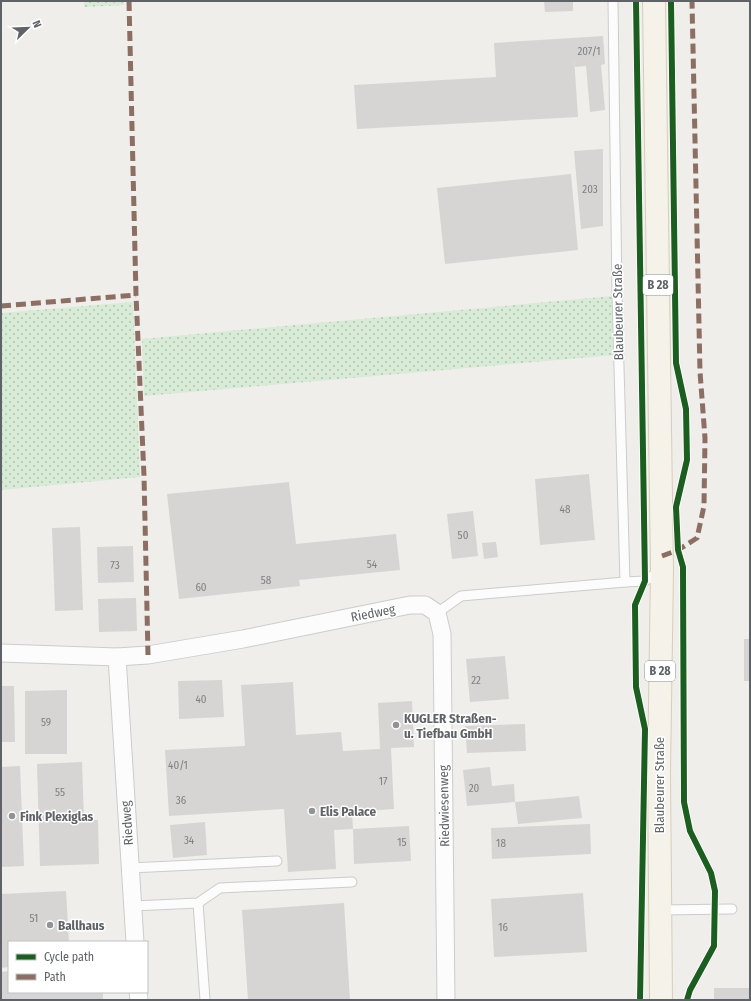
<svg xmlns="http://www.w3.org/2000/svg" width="751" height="1001" font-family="'Fira Sans Condensed',sans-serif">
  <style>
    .garden { fill: url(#garden-dots) }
    .building { fill: #d6d5d3 }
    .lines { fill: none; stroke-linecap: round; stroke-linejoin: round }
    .lane-casing { stroke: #cbcccc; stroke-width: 11 }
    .street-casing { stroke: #cbcccc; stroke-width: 19 }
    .primary-casing { stroke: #d7ceb8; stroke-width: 24 }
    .lane { stroke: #fdfcfc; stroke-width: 9 }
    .street { stroke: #fdfcfc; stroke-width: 17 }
    .primary { stroke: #f4f2e9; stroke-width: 22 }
    .quiet { stroke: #8d6e63; stroke-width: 5; stroke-dasharray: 10 5; stroke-linecap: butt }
    .cycleway-casing { stroke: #fff; stroke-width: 8 }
    .cycleway { stroke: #1b5e20; stroke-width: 6 }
    .poi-dot { fill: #919496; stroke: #fff; stroke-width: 1.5 }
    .labels { text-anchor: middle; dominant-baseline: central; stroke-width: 3; stroke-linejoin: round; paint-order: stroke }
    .number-label { font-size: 11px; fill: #7e8184 }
    .shield { fill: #fff; stroke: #8f9295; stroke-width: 1 }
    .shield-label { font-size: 12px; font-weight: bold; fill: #5f6368 }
    .street-label { font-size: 13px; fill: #5f6368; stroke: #fff }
    .poi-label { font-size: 13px; font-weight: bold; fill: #5f6368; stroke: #fff; text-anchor: start }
  </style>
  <defs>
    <pattern id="garden-dots" width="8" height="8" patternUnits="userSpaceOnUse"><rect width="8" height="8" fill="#d8ebd6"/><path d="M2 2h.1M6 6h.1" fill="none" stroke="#b2c2b1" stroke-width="1.8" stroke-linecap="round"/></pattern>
  </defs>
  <rect width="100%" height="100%" fill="#efeeea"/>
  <!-- garden -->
  <g class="garden">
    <path d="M84,1H124V5L84,7Z"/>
    <path d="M613,296L615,355L144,396L142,339Z"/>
    <path d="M133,302L140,477L1,490V313Z"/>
  </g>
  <!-- building -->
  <g class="building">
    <path d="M544,1H573V11L545,12Z"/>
    <path d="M603,36L605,64L601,65L605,110L590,112L586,66L575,67L574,57L578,117L357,129L354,85L496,77L494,43Z"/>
    <path d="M603,149V226L581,229L574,151Z"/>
    <path d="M571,174L578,250L445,264L437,188Z"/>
    <path d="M589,474L595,540L540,545L535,479Z"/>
    <path d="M289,482L296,544L396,534L400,570L299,580L300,586L179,599L167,494Z"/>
    <path d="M473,511L478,556L452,559L447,514Z"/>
    <path d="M80,527L83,610L55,611L52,528Z"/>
    <path d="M496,542L498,557L484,559L482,543Z"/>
    <path d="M133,546L134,582L98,583L97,547Z"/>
    <path d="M136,598L137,631L99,632L98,599Z"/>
    <rect x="744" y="639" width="6" height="42"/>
    <path d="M505,656L509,699L470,702L466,659Z"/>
    <path d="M222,680L224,717L179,719L178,681Z"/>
    <path d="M293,682L296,735L341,732L343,751L380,749L378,703L412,701L414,747L391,748L394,809L352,812L353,829L334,830L336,869L288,872L284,809L169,816L165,750L245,746L241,685Z"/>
    <path d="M1,686H14L15,742H1Z"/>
    <path d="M67,690V754H25V691Z"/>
    <path d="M525,724L526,751L467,753L465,726Z"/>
    <path d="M82,762L84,820H98L99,864L40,866L37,764Z"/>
    <path d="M20,766L24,866L1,867V767Z"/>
    <path d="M490,767L492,786L514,784L515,802L467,806L463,770Z"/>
    <path d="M579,796L582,818L518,824L515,802Z"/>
    <path d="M205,822L207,855L173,858L170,825Z"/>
    <path d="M590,824L591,854L492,859L491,828Z"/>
    <path d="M409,826L411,861L354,864L353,829Z"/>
    <path d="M66,891L69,942H9V967L1,968V894Z"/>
    <path d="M583,893L587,952L494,957L491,899Z"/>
    <path d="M344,903L350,1000H248L242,910Z"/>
    <path d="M9,971V992H103V1000H1V972Z"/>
    <rect x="714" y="988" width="36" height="12"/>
  </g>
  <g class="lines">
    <!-- lane casing -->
    <g class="lane-casing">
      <g id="lane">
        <path d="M613,1L617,295L625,582L645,581L661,570"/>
        <path d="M437,613L461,596L625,582"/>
        <path d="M130,868L277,861"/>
        <path d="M198,903L205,1000"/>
        <path d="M133,906L198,903L220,888L352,882"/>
        <path d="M660,910L732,909"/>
      </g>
    </g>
    <!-- street casing -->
    <g class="street-casing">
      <g id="street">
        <path d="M1,653L117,657L148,655L243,639L410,605H425L437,613L442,634L446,1000"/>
        <path d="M117,657L135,942"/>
        <path d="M138,992L139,1000"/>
      </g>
    </g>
    <!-- primary casing -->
    <g class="primary-casing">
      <path id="primary" d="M654,1L662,570L659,773L661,1000"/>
    </g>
    <!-- lane -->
    <use href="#lane" class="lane"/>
    <!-- street -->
    <use href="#street" class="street"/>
    <!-- primary -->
    <use href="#primary" class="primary"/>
    <!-- quiet -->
    <g class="quiet">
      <path d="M129,1L136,295L144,476L148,655"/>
      <path d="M1,306L136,295"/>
      <path d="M662,556L678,550L697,538L704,506L705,438L700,372L692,1"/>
    </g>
    <!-- cycleway casing -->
    <g class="cycleway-casing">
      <g id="cycleway">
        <path d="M636,1L645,581L635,605L636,687L645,729L640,1000"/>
        <path d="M671,1L676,363L686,409L687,460L676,507L678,550L683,567L684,802L690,831L711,873L715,891L714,946L690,990L687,1000"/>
      </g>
    </g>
    <!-- cycleway -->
    <use href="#cycleway" class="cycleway"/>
  </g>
  <!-- markers -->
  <g class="poi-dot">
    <circle cx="396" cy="725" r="4"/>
    <circle cx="312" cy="811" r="4"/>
    <circle cx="12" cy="816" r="4"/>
    <circle cx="50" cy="925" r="4"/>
  </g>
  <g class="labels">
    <!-- number labels -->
    <g class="number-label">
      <text x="589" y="51">207/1</text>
      <text x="590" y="189">203</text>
      <text x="565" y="509">48</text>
      <text x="463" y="535">50</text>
      <text x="372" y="564">54</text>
      <text x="115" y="565">73</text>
      <text x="266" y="580">58</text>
      <text x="201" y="587">60</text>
      <text x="476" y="680">22</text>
      <text x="201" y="699">40</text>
      <text x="46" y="722">59</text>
      <text x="178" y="765">40/1</text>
      <text x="383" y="781">17</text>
      <text x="474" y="788">20</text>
      <text x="60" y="792">55</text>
      <text x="181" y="800">36</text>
      <text x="189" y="840">34</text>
      <text x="402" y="842">15</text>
      <text x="501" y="843">18</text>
      <text x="34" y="918">51</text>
      <text x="503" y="927">16</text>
    </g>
    <!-- shield labels -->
    <g class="shield">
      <rect x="643" y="275" width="30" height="20" rx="3"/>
      <rect x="645" y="661" width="30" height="20" rx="3"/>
    </g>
    <g class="shield-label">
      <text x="658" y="285">B 28</text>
      <text x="660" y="671">B 28</text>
    </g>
    <!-- street labels -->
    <g class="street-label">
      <text transform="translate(618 312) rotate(-91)">Blaubeurer Straße</text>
      <text transform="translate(373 613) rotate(-11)">Riedweg</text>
      <text transform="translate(659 785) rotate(-90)">Blaubeurer Straße</text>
      <text transform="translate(444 806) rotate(-91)">Riedwiesenweg</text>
      <text transform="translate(127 823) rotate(-94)">Riedweg</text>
    </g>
    <!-- poi labels -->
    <g class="poi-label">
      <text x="404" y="718">KUGLER Straßen-<tspan x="404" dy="15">u. Tiefbau GmbH</tspan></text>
      <text x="320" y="811">Elis Palace</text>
      <text x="20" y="816">Fink Plexiglas</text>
      <text x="58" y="925">Ballhaus</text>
    </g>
  </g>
  <!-- border -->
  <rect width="751" height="1001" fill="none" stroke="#5f6368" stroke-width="4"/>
  <!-- legend -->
  <rect x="8" y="941" width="140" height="52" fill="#ffffff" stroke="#bfc1c3"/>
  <rect x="16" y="954" width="20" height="6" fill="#1b5e20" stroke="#bfc1c3"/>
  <text x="44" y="961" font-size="12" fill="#5f6368">Cycle path</text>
  <rect x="16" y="974" width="20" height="6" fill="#8d6e63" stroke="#bfc1c3"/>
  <text x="44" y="981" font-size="12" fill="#5f6368">Path</text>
  <!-- north arrow -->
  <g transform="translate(28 28) rotate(67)" stroke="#ffffff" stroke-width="3" paint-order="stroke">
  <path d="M0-3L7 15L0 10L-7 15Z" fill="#5f6368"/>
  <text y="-6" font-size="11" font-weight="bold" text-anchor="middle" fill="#5f6368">N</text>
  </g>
</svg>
